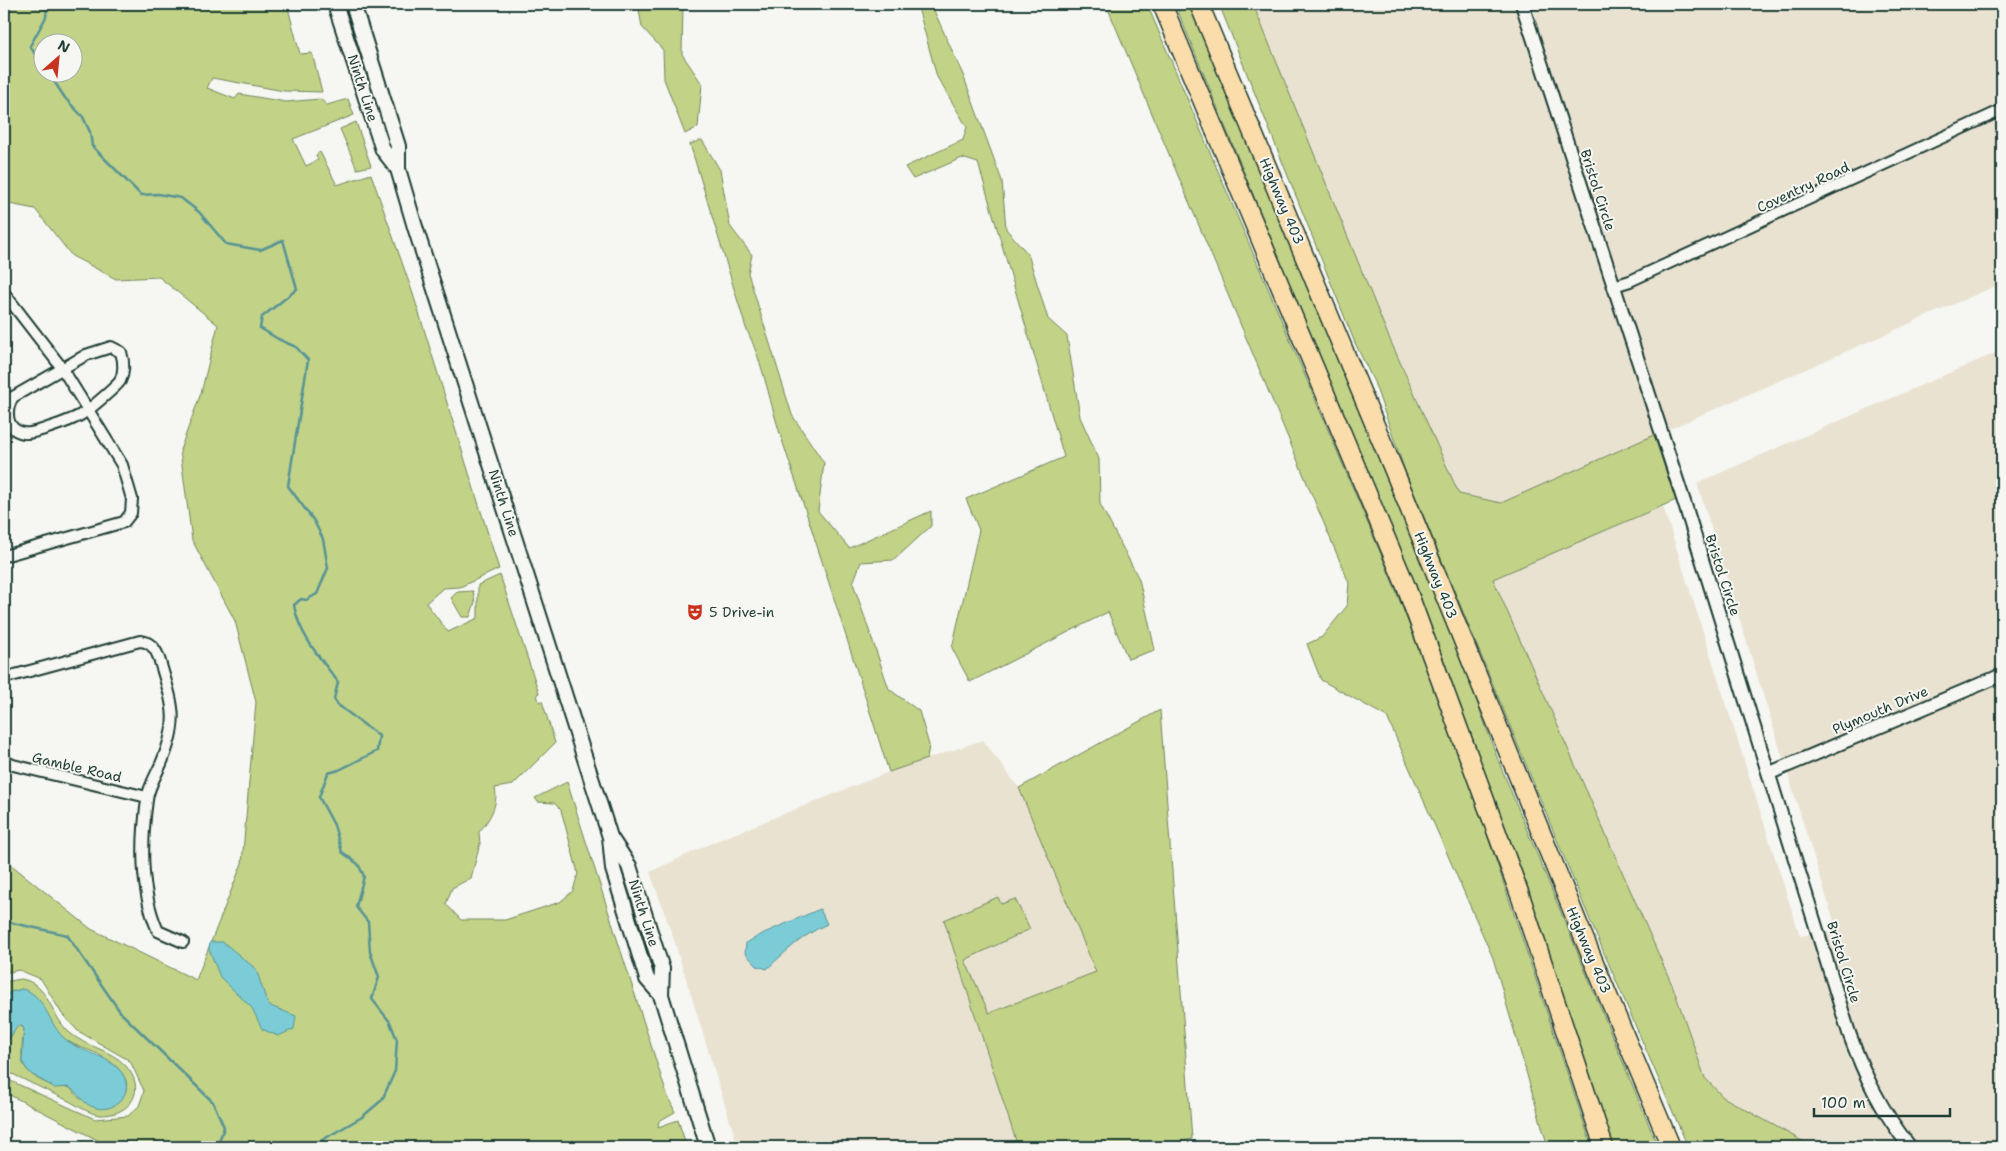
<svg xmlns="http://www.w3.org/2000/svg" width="2006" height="1151" font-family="'Shantell Sans',sans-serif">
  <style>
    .built { fill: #e9e2d1 }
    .green { fill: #c2d287; stroke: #70885e; fill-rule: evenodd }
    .water { fill: #7cccd7; stroke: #579396 }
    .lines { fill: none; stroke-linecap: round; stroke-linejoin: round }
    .stream { stroke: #579396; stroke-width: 2.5 }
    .minor-casing { stroke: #1f3d34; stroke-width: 14 }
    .tertiary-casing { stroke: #1f3d34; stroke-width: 16 }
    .secondary-casing { stroke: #1f3d34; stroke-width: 18 }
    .motorway-casing { stroke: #1f3d34; stroke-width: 21 }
    .minor { stroke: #f6f6f2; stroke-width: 10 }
    .tertiary { stroke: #f6f6f2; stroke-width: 12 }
    .secondary { stroke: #f6f6f2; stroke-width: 14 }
    .motorway { stroke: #faddab; stroke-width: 18 }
    .labels { text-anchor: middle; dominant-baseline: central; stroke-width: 4; stroke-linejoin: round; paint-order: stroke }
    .street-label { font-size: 14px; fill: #1f3d34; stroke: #f6f6f2 }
    .poi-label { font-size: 14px; fill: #1f3d34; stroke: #f6f6f2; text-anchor: start }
  </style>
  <rect width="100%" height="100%" fill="#f6f6f2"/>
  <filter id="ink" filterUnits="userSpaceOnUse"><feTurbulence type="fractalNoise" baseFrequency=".02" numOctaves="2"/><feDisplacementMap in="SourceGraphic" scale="10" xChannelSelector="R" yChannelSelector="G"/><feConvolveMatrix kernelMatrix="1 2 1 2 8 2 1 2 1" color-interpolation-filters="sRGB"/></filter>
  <g filter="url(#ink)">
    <!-- built -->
    <g class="built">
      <path d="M1253,4H2002V283L1501,503L1459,494L1387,333Z"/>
      <path d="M2002,350V1147H1813L1723,1097L1705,1078L1673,987L1493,579L1663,506L1800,936L1837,931L1697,483Z"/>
      <path d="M983,740L1019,788L1097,972L989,1014L965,959L1030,929L1001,904L998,898L944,920L1018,1147H738L674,940L650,872L716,841L889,772Z"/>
    </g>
    <!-- green -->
    <g class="green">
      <path d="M4,4H287L300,54L312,53L322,92L284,91L212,78L207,88L235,99L239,94L286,102L320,99L327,105L348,99L354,115L293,139L306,166L318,160L316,155L320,152L337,185L371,174L413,294L499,569L460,587L443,588L426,603L448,632L478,618V585L500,575L539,693L537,694L539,702L542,701L555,743L513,785L495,788C499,805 489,820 479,832L480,844L471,878L452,888L446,904L461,920H505L560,902L573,891L578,873L561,810L554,803L538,802L535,798L567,782L666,1092L675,1112L659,1121L658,1127L678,1120L687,1147H111L4,1092V1078L95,1119L128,1116L139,1106L144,1091L130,1061L78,1031L62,1014L41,979L19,970L4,973V859L91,929L196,980L242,863L256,702L235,621L192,540L180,450L201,393L218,325L159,277L116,279L72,256L35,209L4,203ZM42,42H72V72H42Z"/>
      <path d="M638,4H683L682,54L702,84L698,127L685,134L664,79L663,50L642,27Z"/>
      <path d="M917,4H931L963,75L1002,181L1006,229L1028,254L1048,319L1067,336L1080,417L1099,459L1100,504L1139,579L1155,650L1128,659L1108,612L970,682L952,648L979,530L966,499L1064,457L978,163L962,158L913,179L905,167L963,140L967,127L937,77Z"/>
      <path d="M1106,4H1147L1386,566L1460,753L1592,1147H1548L1493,958L1387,717L1321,680L1307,644L1322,637L1347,606L1349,583Z"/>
      <path d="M1175,4H1190L1460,655L1498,760L1658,1147H1611L1445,663Z"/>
      <path d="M1219,4H1253L1387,333L1459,494L1501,503L1654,435L1676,500L1493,579L1673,987L1705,1078L1723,1097L1813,1147H1688L1595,932L1405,471L1374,382L1355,343Z"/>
      <path d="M356,122L371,166L357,169L340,129Z"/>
      <path d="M702,140L720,170L730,226L752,255L748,273L792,415L824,463L818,511L849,548L931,511V526L894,560L861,562L853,583L889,689L919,711L929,745L927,759L889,772C854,662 820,552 783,443C770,405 764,364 746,328L690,144Z"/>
      <path d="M473,591L475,602L470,617H462L451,598L457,592Z"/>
      <path d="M1160,710L1192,1139L1156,1147H1018L944,920L998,897L1001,904L1015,899L1030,929L965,960L989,1013L1096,972L1019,788Z"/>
      <path d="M21,979C49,983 50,1016 70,1033C86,1047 110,1049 125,1065C148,1089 131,1116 100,1115C90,1114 78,1106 69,1101C47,1091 25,1080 4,1070V1047L19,1024L24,1029C23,1038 21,1050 22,1060C25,1076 54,1090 69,1087L79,1098L106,1108C116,1105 121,1102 125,1092C132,1078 114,1063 103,1057C91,1049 76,1048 65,1039C49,1025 36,1005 22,989L11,992L4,997V982Z"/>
    </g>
    <!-- water -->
    <g class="water">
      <path d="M820,909L827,924C803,935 786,951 767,969L757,966L745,953L746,943L764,933Z"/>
      <path d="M210,942H223L256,969L268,1005L296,1016L294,1029L278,1036L262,1029L252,1008L220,977L209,949Z"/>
      <path d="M22,989C45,994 48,1023 63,1037C80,1054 107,1053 122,1073C135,1091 117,1113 96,1108C82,1104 80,1094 69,1087L55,1088L50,1085L31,1074L26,1068L22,1061L24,1029L22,1026H17L4,1047V997L11,992Z"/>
    </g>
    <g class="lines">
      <!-- stream -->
      <g class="stream">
        <path d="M42,65L30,46L46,17L47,6L44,4"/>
        <path d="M48,72L65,98L83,117L90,132L92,146L141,195L158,194L181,198L199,212L226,244L260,250L283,240L297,289L262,317L260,328L278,339L296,347L308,360L288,486L314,521L323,539L328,568L317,594L306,600L301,599L294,605C299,635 321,659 338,682L334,699L338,705L379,736L377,751L339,770L328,773L319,797L334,825L342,852L358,864L364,876L356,907L368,922L370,952L379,977L372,999L390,1022L397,1040L395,1071L382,1100L362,1117L310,1147"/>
        <path d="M4,921L67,935L121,1013L213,1102L224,1127L217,1147"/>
      </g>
      <!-- minor casing -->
      <g class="minor-casing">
        <g id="minor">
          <path d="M1614,286L1630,281L2002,110"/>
          <path d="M4,293L62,368L122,465L132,499L131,513L124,522L4,556"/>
          <path d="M111,347L121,352C124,362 125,371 120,381C117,386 88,411 82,414C75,419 32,435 24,433C5,430 5,410 13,397L86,355Z"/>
          <path d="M4,678L140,641C154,642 158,654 161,665C174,708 179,721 161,764C156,775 148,788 147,800C141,843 140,891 158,931L183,942"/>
          <path d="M4,758L6,762L13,765L147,797"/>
        </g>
      </g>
      <!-- tertiary casing -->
      <g class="tertiary-casing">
        <g id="tertiary">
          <path d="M1522,4L1686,508L1849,1033C1865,1077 1881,1110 1910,1147"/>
          <path d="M1770,773L2002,675"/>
        </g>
      </g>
      <!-- secondary casing -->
      <g class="secondary-casing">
        <g id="secondary">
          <path d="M335,4L383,150L398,169"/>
          <path d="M353,4L398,146V169L415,227L610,837L613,869L647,979L661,995"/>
          <path d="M612,840L629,866L662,969L661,995L708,1147"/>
        </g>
      </g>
      <!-- motorway casing -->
      <g class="motorway-casing">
        <g id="motorway">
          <path d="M1162,4L1405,584L1520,895L1604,1147"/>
          <path d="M1199,4L1395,473L1583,936L1671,1147"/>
        </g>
      </g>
      <!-- minor -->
      <use href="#minor" class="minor"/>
      <!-- tertiary -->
      <use href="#tertiary" class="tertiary"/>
      <!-- secondary -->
      <use href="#secondary" class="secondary"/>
      <!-- motorway -->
      <use href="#motorway" class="motorway"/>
    </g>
  </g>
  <!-- icons -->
  <defs>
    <g id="theatre-bare" transform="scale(1.35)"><path d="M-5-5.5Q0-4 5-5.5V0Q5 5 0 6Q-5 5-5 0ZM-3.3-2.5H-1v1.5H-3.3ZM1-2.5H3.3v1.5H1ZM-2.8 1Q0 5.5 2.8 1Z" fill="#c8321e" stroke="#f6f6f2" stroke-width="2.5" paint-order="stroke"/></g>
  </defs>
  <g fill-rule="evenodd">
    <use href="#theatre-bare" x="695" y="612"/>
  </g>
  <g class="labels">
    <!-- street labels -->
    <g class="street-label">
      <text transform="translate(363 88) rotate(72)">Ninth Line</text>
      <text transform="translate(1803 187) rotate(-25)">Coventry Road</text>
      <text transform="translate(1598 190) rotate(72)">Bristol Circle</text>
      <text transform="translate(1282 201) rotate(67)">Highway 403</text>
      <text transform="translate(504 503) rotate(72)">Ninth Line</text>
      <text transform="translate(1436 575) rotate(68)">Highway 403</text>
      <text transform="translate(1723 575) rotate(72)">Bristol Circle</text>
      <text transform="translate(1880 710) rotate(-23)">Plymouth Drive</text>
      <text transform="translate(77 767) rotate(13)">Gamble Road</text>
      <text transform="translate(644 913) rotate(72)">Ninth Line</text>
      <text transform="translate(1589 950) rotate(67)">Highway 403</text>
      <text transform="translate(1844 962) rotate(73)">Bristol Circle</text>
    </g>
    <!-- poi labels -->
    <g class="poi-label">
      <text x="709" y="612">5 Drive-in</text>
    </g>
  </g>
  <!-- margin -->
  <rect width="2006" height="1151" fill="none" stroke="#f6f6f2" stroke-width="20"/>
  <rect x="10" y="10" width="1986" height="1131" fill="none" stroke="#1f3d34" stroke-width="2" filter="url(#ink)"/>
  <!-- north arrow -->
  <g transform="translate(58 58) rotate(27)"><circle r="24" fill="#f6f6f2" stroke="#a0aca6"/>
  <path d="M0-4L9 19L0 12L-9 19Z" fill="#c8321e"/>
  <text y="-8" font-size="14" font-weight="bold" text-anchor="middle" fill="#1f3d34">N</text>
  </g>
  <!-- scale -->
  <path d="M1814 1108v8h136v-8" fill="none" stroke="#1f3d34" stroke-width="2.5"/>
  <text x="1821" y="1108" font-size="15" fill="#1f3d34" stroke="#f6f6f2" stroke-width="4" paint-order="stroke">100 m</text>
</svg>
